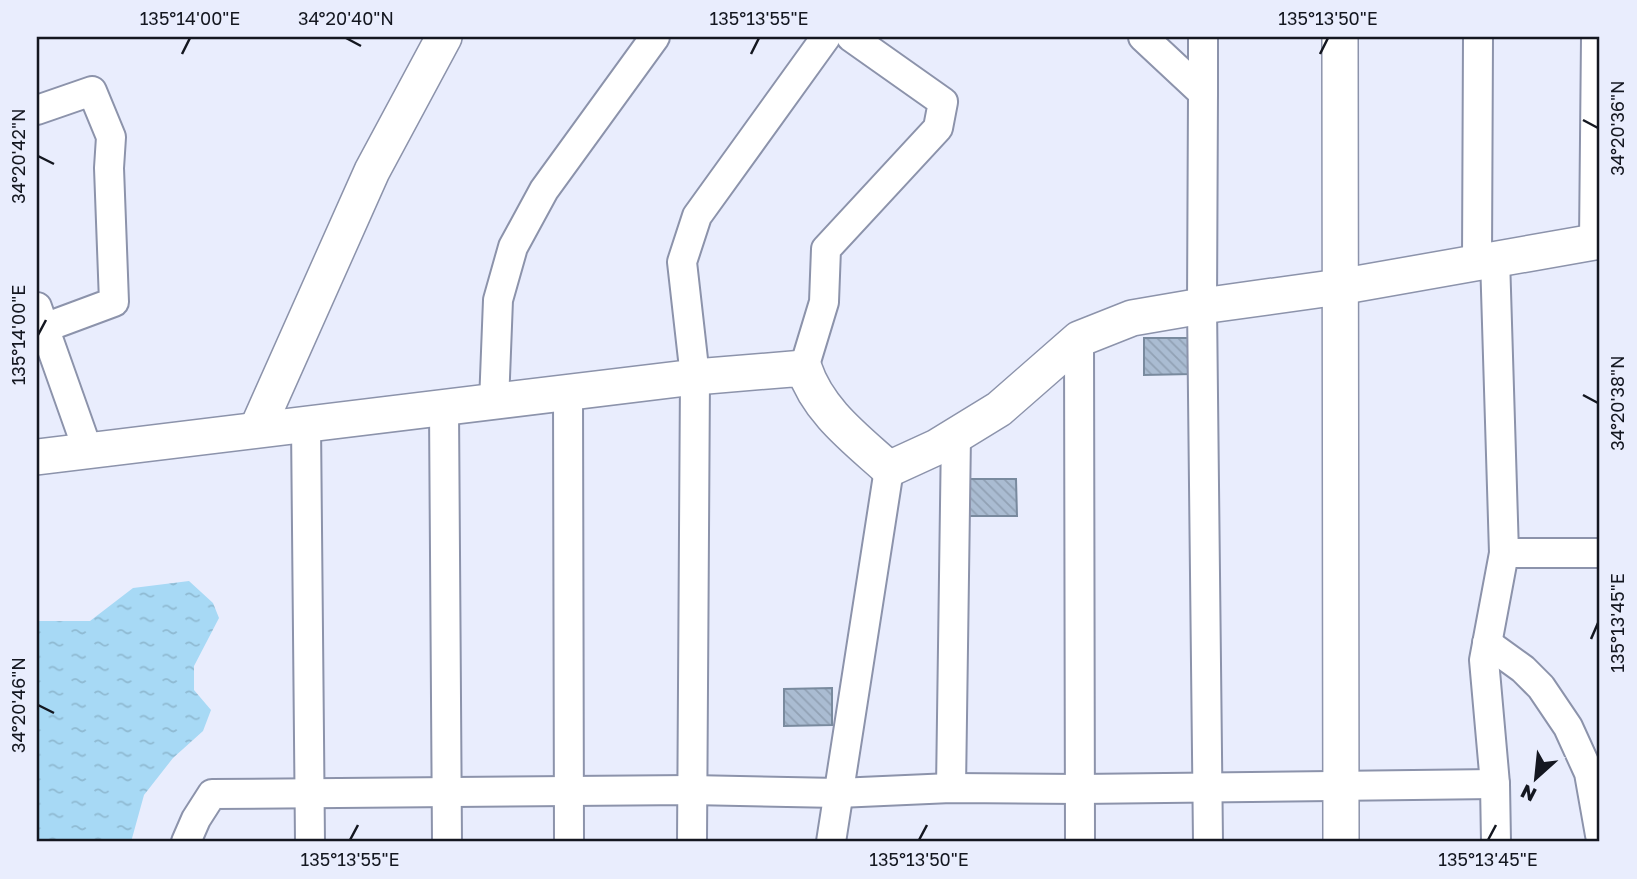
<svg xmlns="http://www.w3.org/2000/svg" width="1637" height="879" font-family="'Golos Text',sans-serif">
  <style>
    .water { fill: url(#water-ripples) }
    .building { fill: url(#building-back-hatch); stroke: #798a9e; stroke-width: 2 }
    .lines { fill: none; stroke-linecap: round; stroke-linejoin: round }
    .minor-casing { stroke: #8c93ab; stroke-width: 32 }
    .tertiary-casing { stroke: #8c93ab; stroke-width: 38 }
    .minor { stroke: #fff; stroke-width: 28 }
    .tertiary { stroke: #fff; stroke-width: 35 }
    .ticks { fill: none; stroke: #141720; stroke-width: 2.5 }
    .neatline { fill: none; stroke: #141720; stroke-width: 2.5 }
    .ticks-label { font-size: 18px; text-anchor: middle; fill: #141720 }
  </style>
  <defs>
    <pattern id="water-ripples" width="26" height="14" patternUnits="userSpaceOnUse" patternTransform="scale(1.75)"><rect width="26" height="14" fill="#a7d9f5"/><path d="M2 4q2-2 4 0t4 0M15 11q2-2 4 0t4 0" fill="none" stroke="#8fbad2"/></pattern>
    <pattern id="building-back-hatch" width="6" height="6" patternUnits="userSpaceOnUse" patternTransform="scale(1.75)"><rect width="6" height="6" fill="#aabcd2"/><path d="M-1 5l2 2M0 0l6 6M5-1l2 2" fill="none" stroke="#91a1b4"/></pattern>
  </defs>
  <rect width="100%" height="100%" fill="#e9edfd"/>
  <!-- water -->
  <path class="water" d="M189,581L213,603L219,618L194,666V690L211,710L203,731L173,758L144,795L131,842H37V621H90L133,588Z"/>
  <!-- building -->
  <g class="building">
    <path d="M1144,338H1191V374L1144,375Z"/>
    <path d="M969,479H1016L1017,516H969Z"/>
    <path d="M832,688V725L784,726V689Z"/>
  </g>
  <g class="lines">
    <!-- minor casing -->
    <g class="minor-casing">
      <g id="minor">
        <path d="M1143,37L1203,93L1202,306L1208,842"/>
        <path d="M1203,37V93"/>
        <path d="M37,110L92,91L111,137L109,168L114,302L44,328"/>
        <path d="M1594,241L1596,37"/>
        <path d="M1495,258L1504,553L1484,660L1495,784L1496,842"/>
        <path d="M1477,261L1478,37"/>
        <path d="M37,307L88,451"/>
        <path d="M1079,339L1080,842"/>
        <path d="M804,368L824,302L826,249L938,128L943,102L851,37"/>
        <path d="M568,393L569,842"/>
        <path d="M494,403L498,300L513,247L544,190L655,37"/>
        <path d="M444,409L447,842"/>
        <path d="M306,424L310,842"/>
        <path d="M1504,553H1600"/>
        <path d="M1487,643L1523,669L1541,687L1568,727L1589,773L1600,835"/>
        <path d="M951,788L956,435"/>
        <path d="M186,842L196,819L212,794L691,790L838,793L951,788L1080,789L1495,784"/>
        <path d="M692,842L695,377L682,262L697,216L826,37"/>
        <path d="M831,842L889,469"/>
      </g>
    </g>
    <!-- tertiary casing -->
    <g class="tertiary-casing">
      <g id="tertiary">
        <path d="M1340,37L1341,842"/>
        <path d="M257,429L372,171L444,37"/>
        <path d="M37,457L695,377L804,368C818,411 856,439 889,469L937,447L999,409L1079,339L1132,318L1202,306L1339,287L1600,241"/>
      </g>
    </g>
    <!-- minor -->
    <use href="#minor" class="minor"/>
    <!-- tertiary -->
    <use href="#tertiary" class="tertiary"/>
  </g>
  <!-- ticks -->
  <path class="ticks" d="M346,38L361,46M182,54L190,38M751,54L759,38M1320,54L1328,38M1583,120L1598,128M38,156L54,164M38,335L46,320M1583,395L1598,403M1591,639L1598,623M38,705L54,713M350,840L358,825M919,840L927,825M1488,840L1496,825"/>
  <!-- border -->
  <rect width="1637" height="879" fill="none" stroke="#e9edfd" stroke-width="77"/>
  <!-- north arrow -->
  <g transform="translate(1536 778) rotate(207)" stroke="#e9edfd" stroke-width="5" paint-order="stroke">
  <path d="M0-5L12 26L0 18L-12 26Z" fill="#141720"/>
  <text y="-10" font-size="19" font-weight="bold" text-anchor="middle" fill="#141720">N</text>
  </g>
  <rect x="38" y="38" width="1560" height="802" class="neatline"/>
  <g class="ticks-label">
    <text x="190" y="25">135°14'00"E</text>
    <text x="346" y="25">34°20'40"N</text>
    <text x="759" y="25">135°13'55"E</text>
    <text x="1328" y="25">135°13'50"E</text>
    <text transform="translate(1618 128) rotate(-90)" y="6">34°20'36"N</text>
    <text transform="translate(19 156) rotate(-90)" y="6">34°20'42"N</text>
    <text transform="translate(19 335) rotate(-90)" y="6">135°14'00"E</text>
    <text transform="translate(1618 403) rotate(-90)" y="6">34°20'38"N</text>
    <text transform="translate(1618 623) rotate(-90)" y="6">135°13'45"E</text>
    <text transform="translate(19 705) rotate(-90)" y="6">34°20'46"N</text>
    <text x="350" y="866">135°13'55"E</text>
    <text x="919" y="866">135°13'50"E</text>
    <text x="1488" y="866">135°13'45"E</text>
  </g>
</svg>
